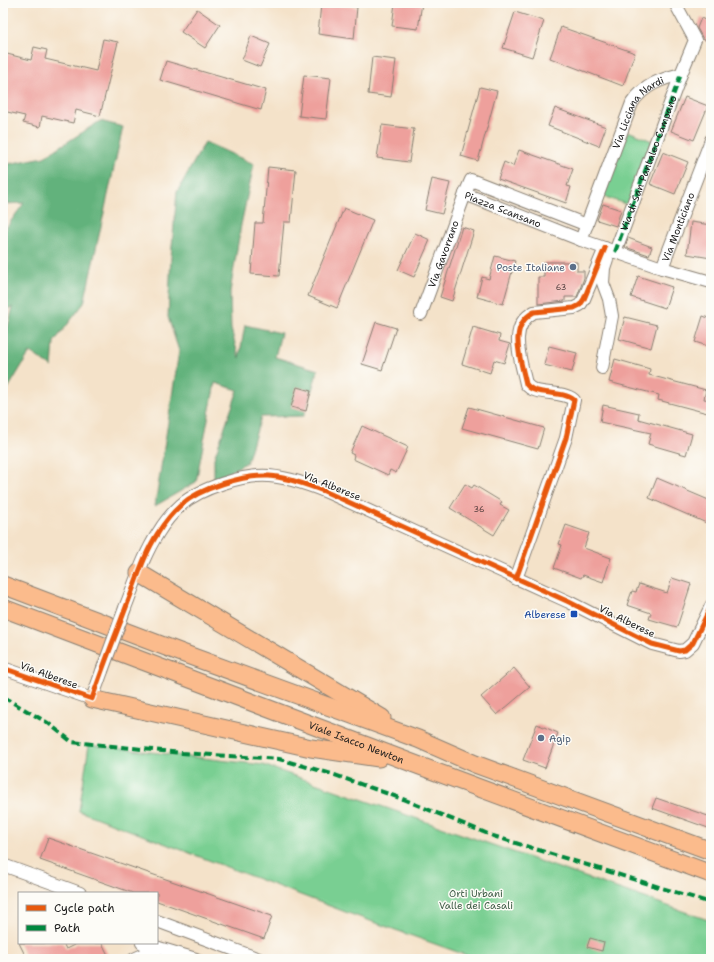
<svg xmlns="http://www.w3.org/2000/svg" width="714" height="962" font-family="'Shantell Sans',sans-serif">
  <style>
    .green { fill: #79cf92; stroke: #4a7657 }
    .forest { fill: #62b27c; stroke: #3f674c }
    .building { fill: #eea09c }
    .lines { fill: none; stroke-linecap: round; stroke-linejoin: round }
    .minor-casing { stroke: #887f72; stroke-width: 14 }
    .highway-casing { stroke: #887f72; stroke-width: 19 }
    .minor { stroke: #fff; stroke-width: 12 }
    .highway { stroke: #fbbb8c; stroke-width: 17 }
    .minor-bridge-casing { stroke: #887f72; stroke-width: 14; stroke-linecap: butt }
    .minor-bridge { stroke: #fff; stroke-width: 12 }
    .quiet { stroke: #00873e; stroke-width: 4; stroke-dasharray: 8 4; stroke-linecap: butt }
    .cycleway-casing { stroke: #fdfcf7; stroke-width: 8 }
    .cycleway { stroke: #e8590c; stroke-width: 5 }
    .service-dot { fill: #5c6f8a; stroke: #fdfcf7; stroke-width: 1.5 }
    .transit-dot { fill: #1a4fb4; stroke: #fdfcf7; stroke-width: 1.5 }
    .labels { text-anchor: middle; dominant-baseline: central; stroke-width: 3; stroke-linejoin: round; paint-order: stroke }
    .number-label { font-size: 8px; fill: #503d3c }
    .street-label { font-size: 10px; fill: #1c1c1c; stroke: #fdfcf7 }
    .service-label { font-size: 10px; fill: #4e5e75; stroke: #fdfcf7; text-anchor: end }
    .transit-label { font-size: 10px; fill: #164399; stroke: #fdfcf7; text-anchor: end }
    .park-label { font-size: 10px; fill: #3d5b45; stroke: #fdfcf7 }
  </style>
  <rect width="100%" height="100%" fill="#fdfcf7"/>
  <filter id="ink" filterUnits="userSpaceOnUse"><feTurbulence type="fractalNoise" baseFrequency=".025" numOctaves="2"/><feDisplacementMap in="SourceGraphic" scale="8" xChannelSelector="R" yChannelSelector="G"/><feConvolveMatrix kernelMatrix="1 2 1 2 8 2 1 2 1" color-interpolation-filters="sRGB"/></filter>
  <filter id="wash" filterUnits="userSpaceOnUse"><feTurbulence type="fractalNoise" baseFrequency=".012" numOctaves="4" result="noise"/><feDisplacementMap in="SourceGraphic" scale="16" xChannelSelector="R" yChannelSelector="G"/><feGaussianBlur stdDeviation="0.9" result="paint"/><feColorMatrix in="noise" values="0 0 0 0 0 0 0 0 0 0 0 0 0 0 0 0 0 1.4 0 .05"/><feComposite in="paint" operator="in"/></filter>
  <g filter="url(#wash)">
    <rect width="100%" height="100%" fill="#f4e2c9"/>
    <!-- green -->
    <g class="green">
      <path d="M628,131L652,141L628,205L603,196Z"/>
      <path d="M89,745L263,765L711,921V959H477L348,913L79,811Z"/>
    </g>
    <!-- forest -->
    <g class="forest">
      <path d="M100,121L123,127L84,303L54,342L52,367L30,352L3,397V346L13,307L3,311V232L24,203L3,204V165L44,157Z"/>
      <path d="M205,142L254,164L241,225L230,292L231,329L239,358L245,325L281,333L275,357L318,370L304,416L261,417L247,462L214,481V458L238,390L215,383L196,482L155,506L179,351L168,317L171,257L177,192Z"/>
    </g>
    <g id="blocks">
      <!-- building -->
      <g class="building">
        <path d="M395,3H422L418,29L392,26Z"/>
        <path d="M321,4L357,7L354,39L318,34Z"/>
        <path d="M197,9L220,25L205,48L181,32Z"/>
        <path d="M515,12L544,21L532,57L503,48Z"/>
        <path d="M701,18L711,23V43L703,39L697,28Z"/>
        <path d="M561,27L635,53L623,86L550,58Z"/>
        <path d="M251,36L270,44L260,67L242,60Z"/>
        <path d="M103,39L118,42L100,116L76,110L73,123L42,116L40,127L23,123L25,116L3,111V53L31,60L34,47L47,50L45,59L96,71Z"/>
        <path d="M372,57L396,60L391,97L368,94Z"/>
        <path d="M166,61L266,90L261,110L160,80Z"/>
        <path d="M304,75L331,78L326,119L299,116Z"/>
        <path d="M480,87L497,91L478,161L461,156Z"/>
        <path d="M685,97L708,106L694,140L671,131Z"/>
        <path d="M555,108L606,127L599,146L548,126Z"/>
        <path d="M382,125L414,129L409,162L377,158Z"/>
        <path d="M519,150L573,169L567,186L571,187L566,203L498,179L504,162L513,166Z"/>
        <path d="M663,152L688,162L675,194L650,184Z"/>
        <path d="M268,167L296,170L291,222H284L279,276L251,274L255,223H263Z"/>
        <path d="M432,179L450,183L442,214L425,210Z"/>
        <path d="M603,204L621,210L616,226L597,220Z"/>
        <path d="M344,208L373,220L337,308L308,296Z"/>
        <path d="M691,222L711,225V258L687,254Z"/>
        <path d="M462,227L474,231L452,301L440,297Z"/>
        <path d="M415,233L430,240L414,277L398,270Z"/>
        <path d="M628,238L652,247L649,255L625,247Z"/>
        <path d="M495,256L515,261L503,304L477,297L482,277L489,279Z"/>
        <path d="M544,262H577V271H584V278L577,297H565V301L538,304V277H544Z"/>
        <path d="M638,276L672,287L665,308L631,297Z"/>
        <path d="M703,316L711,319V347L695,342Z"/>
        <path d="M625,317L657,325L651,348L619,339Z"/>
        <path d="M376,322L396,328L382,370L362,364Z"/>
        <path d="M473,327L500,335L499,341L510,344L504,363L494,360L490,373L462,364Z"/>
        <path d="M549,346L577,353L572,372L544,365Z"/>
        <path d="M615,359L650,369L649,375L706,390L704,399L711,400V414L658,400L659,395L609,382Z"/>
        <path d="M297,387L311,391L306,411L291,407Z"/>
        <path d="M603,405L639,413L638,419L692,434L686,455L648,444L651,433L600,422Z"/>
        <path d="M469,407L544,428L538,449L462,428Z"/>
        <path d="M362,426L408,447L396,473L390,470L388,475L353,459L354,455L350,453Z"/>
        <path d="M657,478L711,501V525L649,498Z"/>
        <path d="M465,484L472,488L474,485L502,502L500,505L509,510L494,535L450,508Z"/>
        <path d="M566,525L589,533L584,548L611,558L603,582L583,575L581,578L554,568L562,545L559,544Z"/>
        <path d="M672,578L691,584L677,627L649,619L651,613L627,605L632,591L636,592L639,584L667,593Z"/>
        <path d="M514,668L530,687L497,715L481,697Z"/>
        <path d="M537,724L558,733L545,768L523,760Z"/>
        <path d="M656,798L711,817V829L652,808Z"/>
        <path d="M48,838L272,916L264,939L157,901V893H133L40,860Z"/>
        <path d="M590,938L604,942L602,951L587,947Z"/>
        <path d="M19,943H63L66,949L78,943H102L110,959H27Z"/>
      </g>
    </g>
  </g>
  <g filter="url(#ink)">
    <use href="#blocks" fill-opacity="0" stroke="#887f72" stroke-width="1"/>
    <g class="lines">
      <!-- minor casing -->
      <g class="minor-casing">
        <g id="minor">
          <path id="s1" d="M465,194L581,240L662,268L711,282"/>
          <path id="s2" d="M581,240L632,103C644,85 661,79 681,74L695,40L675,3"/>
          <path id="s3" d="M615,252L681,74"/>
          <path id="s4" d="M662,268L711,140"/>
          <path id="s5" d="M421,314L465,194L471,180L587,225"/>
          <path d="M602,368L612,316L609,299L603,283L604,268L607,259"/>
          <path d="M516,579L566,438L574,400C561,389 535,397 526,384C521,360 507,326 534,312L574,308L580,305L584,299L605,248"/>
          <path d="M125,608C135,583 143,556 158,533C164,523 172,513 181,505C200,488 244,474 269,476C292,478 316,487 336,496L569,602L652,644L679,651L685,650L693,643L711,606"/>
          <path d="M3,668L92,699L102,671"/>
          <path d="M3,865L80,893"/>
          <path d="M157,921L259,959"/>
          <path d="M142,943L196,959"/>
          <path d="M134,959L158,948"/>
        </g>
      </g>
      <!-- highway casing -->
      <g class="highway-casing">
        <g id="highway">
          <path d="M139,573L382,718"/>
          <path d="M3,585L182,653L418,739L475,764L711,851"/>
          <path id="s6" d="M3,608L412,763L711,874"/>
          <path d="M92,699L311,748L379,758"/>
        </g>
      </g>
      <!-- minor -->
      <use href="#minor" class="minor"/>
      <!-- highway -->
      <use href="#highway" class="highway"/>
      <!-- minor-bridge casing -->
      <g class="minor-bridge-casing">
        <path id="minor-bridge" d="M102,671L125,608"/>
      </g>
      <!-- minor-bridge -->
      <use href="#minor-bridge" class="minor-bridge"/>
      <!-- quiet -->
      <g class="quiet">
        <path d="M615,252L681,74"/>
        <path d="M3,697L48,723L72,742L182,753L279,759L332,774L400,798L493,836L711,903"/>
      </g>
      <!-- cycleway casing -->
      <g class="cycleway-casing">
        <g id="cycleway">
          <path d="M516,579L566,438L574,400C561,389 535,397 526,384C521,360 507,326 534,312L574,308L580,305L584,299L605,248"/>
          <path d="M3,668L92,699C103,666 116,634 128,602C137,579 144,554 158,533C164,523 172,513 181,505C200,488 243,475 269,476C287,477 307,485 324,491L569,602L652,644L679,651L685,650L693,643L711,606"/>
        </g>
      </g>
      <!-- cycleway -->
      <use href="#cycleway" class="cycleway"/>
    </g>
  </g>
  <!-- markers -->
  <g class="service-dot">
    <circle cx="573" cy="267" r="4"/>
    <circle cx="541" cy="738" r="4"/>
  </g>
  <rect class="transit-dot" x="570" y="610" width="8" height="8" rx="2"/>
  <g class="labels">
    <!-- number labels -->
    <g class="number-label">
      <text x="561" y="287">63</text>
      <text x="479" y="509">36</text>
    </g>
    <!-- street labels -->
    <g class="street-label">
      <text stroke="none"><textPath href="#s2" startOffset="142">Via Licciana Nardi</textPath></text>
      <text stroke="none"><textPath href="#s3" startOffset="95">Via di San Pantaleo Campano</textPath></text>
      <text stroke="none"><textPath href="#s1" startOffset="41">Piazza Scansano</textPath></text>
      <text stroke="none"><textPath href="#s4" startOffset="44">Via Monticiano</textPath></text>
      <text stroke="none"><textPath href="#s5" startOffset="64">Via Gavorrano</textPath></text>
      <text transform="translate(332 486) rotate(22)">Via Alberese</text>
      <text transform="translate(627 621) rotate(26)">Via Alberese</text>
      <text transform="translate(49 675) rotate(20)">Via Alberese</text>
      <text stroke="none"><textPath href="#s6" startOffset="378">Viale Isacco Newton</textPath></text>
    </g>
    <!-- service labels -->
    <g class="service-label">
      <text x="565" y="267">Poste Italiane</text>
      <text x="549" y="738" text-anchor="start">Agip</text>
    </g>
    <!-- transit labels -->
    <g class="transit-label">
      <text x="566" y="614">Alberese</text>
    </g>
    <!-- park labels -->
    <g class="park-label">
      <text x="476" y="893">Orti Urbani<tspan x="476" dy="12">Valle dei Casali</tspan></text>
    </g>
  </g>
  <!-- margin -->
  <rect width="714" height="962" fill="none" stroke="#fdfcf7" stroke-width="16"/>
  <!-- legend -->
  <rect x="18" y="892" width="140" height="52" fill="#fdfcf7" stroke="#a3a29f"/>
  <rect x="26" y="905" width="20" height="6" fill="#e8590c" stroke="#a3a29f"/>
  <text x="54" y="912" font-size="12" fill="#1c1c1c">Cycle path</text>
  <rect x="26" y="925" width="20" height="6" fill="#00873e" stroke="#a3a29f"/>
  <text x="54" y="932" font-size="12" fill="#1c1c1c">Path</text>
</svg>
